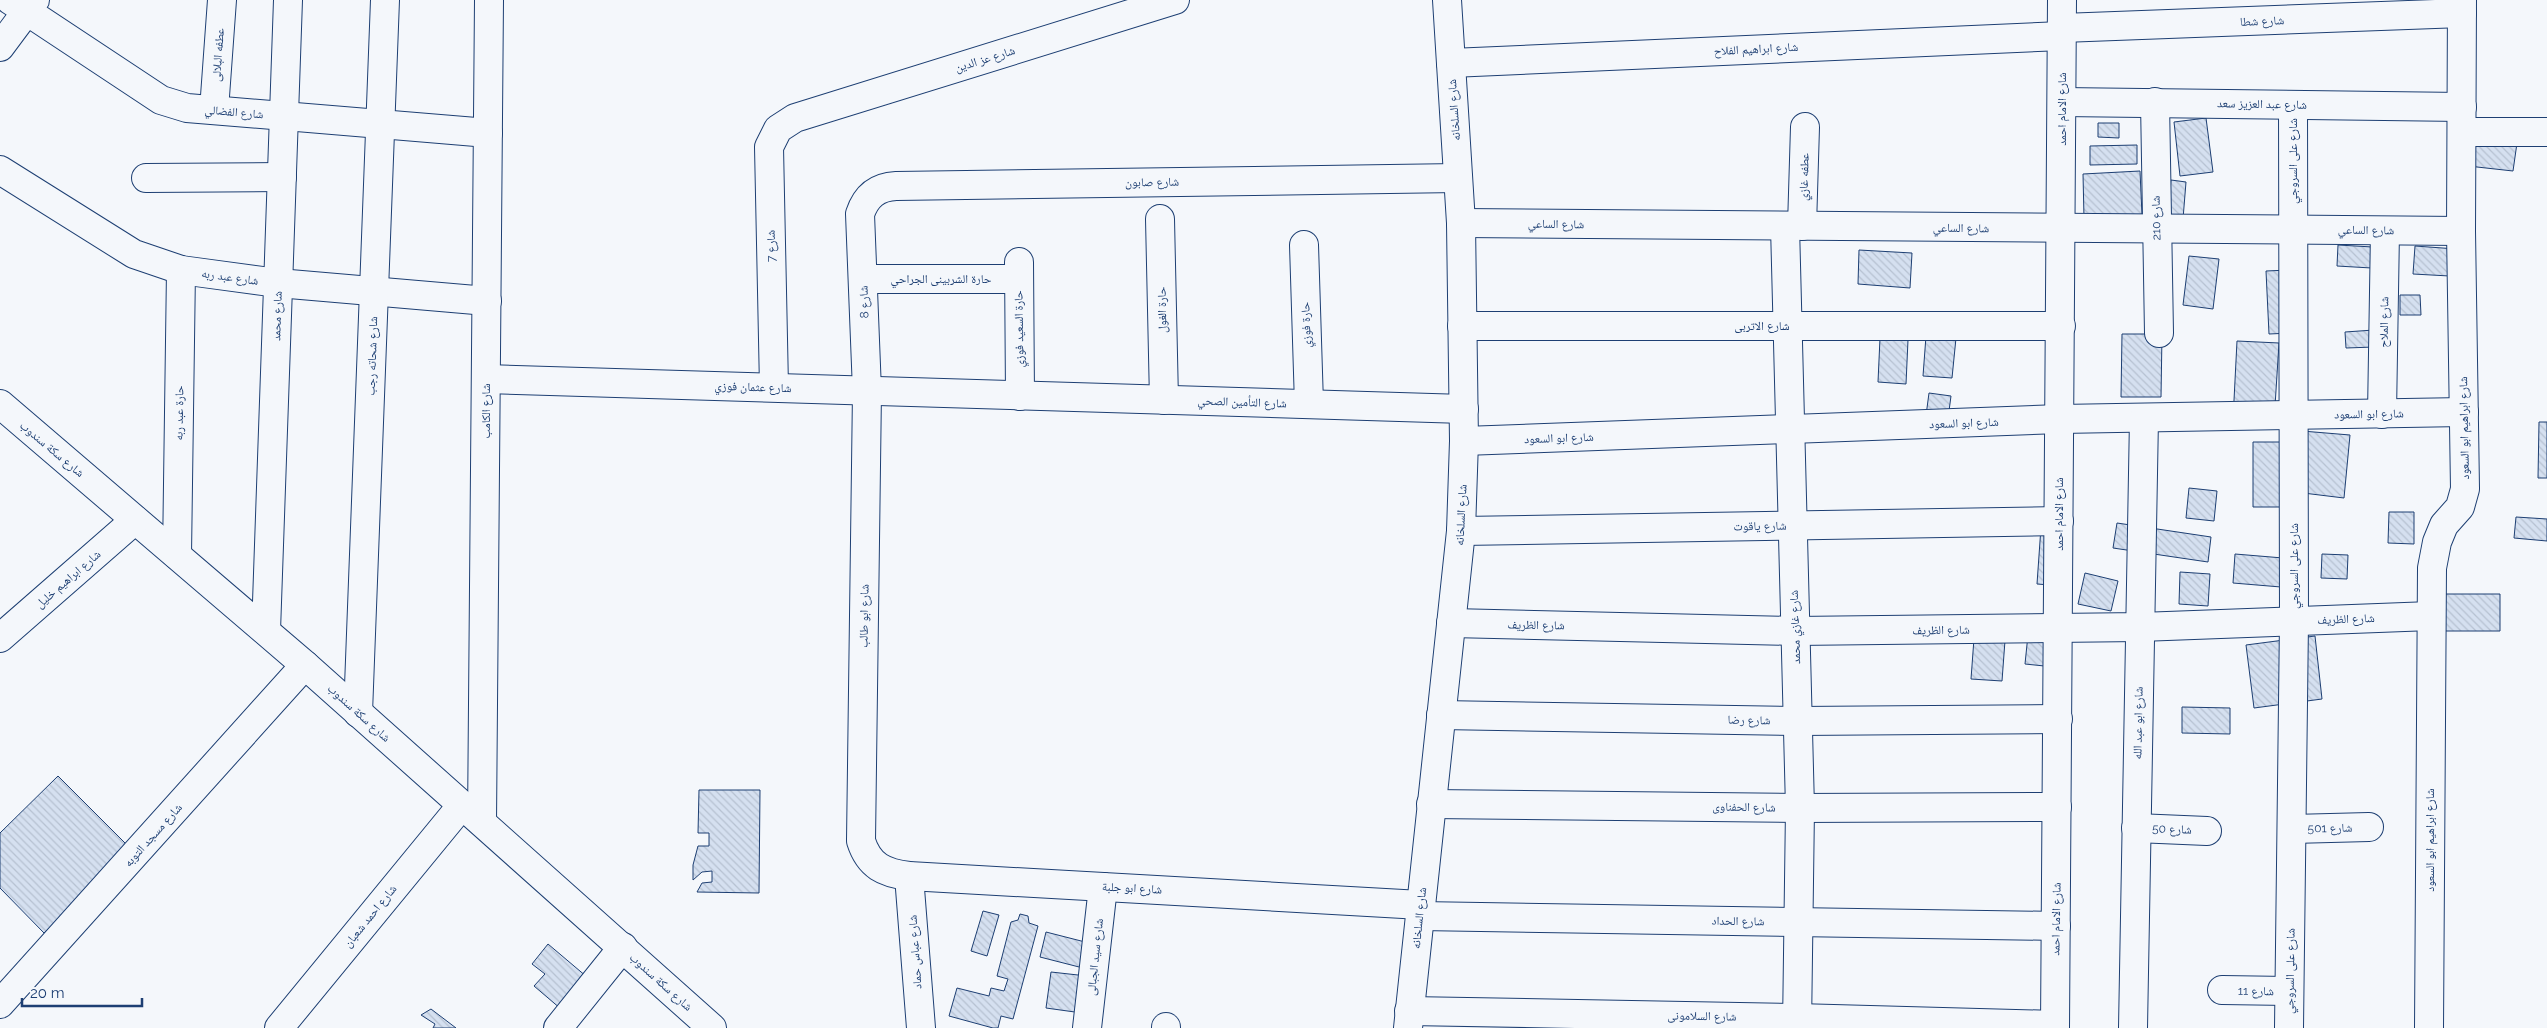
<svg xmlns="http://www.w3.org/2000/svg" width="2547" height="1028" font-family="Raleway,'Noto Naskh Arabic',sans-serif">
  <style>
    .building { fill: url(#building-back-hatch); stroke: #1d3f73 }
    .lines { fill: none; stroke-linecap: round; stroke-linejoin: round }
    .minor-casing { stroke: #1d3f73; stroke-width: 30 }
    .minor { stroke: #f4f7fb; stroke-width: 28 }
    .labels { text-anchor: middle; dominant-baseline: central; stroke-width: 4; stroke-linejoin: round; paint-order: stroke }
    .street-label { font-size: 12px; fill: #1d3f73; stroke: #f4f7fb }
  </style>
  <defs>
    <pattern id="building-back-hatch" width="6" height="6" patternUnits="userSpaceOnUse" patternTransform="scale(1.25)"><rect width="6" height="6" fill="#d5e0f0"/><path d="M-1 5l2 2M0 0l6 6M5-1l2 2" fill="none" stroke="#b6c1d1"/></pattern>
  </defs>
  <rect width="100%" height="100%" fill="#f4f7fb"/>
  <!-- building -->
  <g class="building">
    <path d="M2206,118L2213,172L2180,176L2174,122Z"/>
    <path d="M2098,123H2119V138L2098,137Z"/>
    <path d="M2473,131L2518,136L2513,171L2468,166Z"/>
    <path d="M2137,145V164L2090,165V146Z"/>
    <path d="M2140,171L2142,215L2084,218L2083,174Z"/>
    <path d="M2171,180L2186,182L2183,219L2167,218Z"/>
    <path d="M2338,245L2390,248L2389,269L2337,266Z"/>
    <path d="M2415,246L2470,250L2468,277L2413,274Z"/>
    <path d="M1859,250L1912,253L1910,288L1858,284Z"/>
    <path d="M2189,256L2219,259L2213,309L2183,305Z"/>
    <path d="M2289,270L2291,333L2269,334L2266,271Z"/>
    <path d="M2400,295H2420L2421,315H2400Z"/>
    <path d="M2374,330V347L2346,348L2345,332Z"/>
    <path d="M2122,334H2162L2161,397H2121Z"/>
    <path d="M1926,336L1956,338L1952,378L1923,376Z"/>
    <path d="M1880,338L1908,340L1906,384L1878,382Z"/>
    <path d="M2237,341L2279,343L2274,422L2233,420Z"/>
    <path d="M1929,393L1951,396L1947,426L1925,423Z"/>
    <path d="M2539,422H2547V478H2538Z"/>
    <path d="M2302,431L2350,435L2344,498L2295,492Z"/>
    <path d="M2253,442H2291L2289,507H2253Z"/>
    <path d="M2189,488L2217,491L2214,521L2186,518Z"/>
    <path d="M2389,512H2414V544L2388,543Z"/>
    <path d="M2516,517L2547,519V541L2514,538Z"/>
    <path d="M2117,523L2211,537L2208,562L2113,548Z"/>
    <path d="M2041,527L2068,529L2064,586L2037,584Z"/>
    <path d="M2235,554L2283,558L2281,587L2233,583Z"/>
    <path d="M2322,554L2348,555L2347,579L2321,578Z"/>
    <path d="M2180,572L2210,574L2208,606L2179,604Z"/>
    <path d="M2085,573L2118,581L2111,611L2078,604Z"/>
    <path d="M2441,594H2500V631H2442Z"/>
    <path d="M1975,625L2006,627L2002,681L1971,679Z"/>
    <path d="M2029,625L2058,629L2054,667L2025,664Z"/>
    <path d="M2315,636L2322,699L2254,708L2246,645Z"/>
    <path d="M2182,707L2230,708V734L2182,733Z"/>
    <path d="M58,776L131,849L44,933L0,888V833Z"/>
    <path d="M699,790H760L759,893L697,892L702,883L712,882V871L702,872L693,880V865L698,846H709V833H698Z"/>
    <path d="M983,911L999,915L987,956L971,951Z"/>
    <path d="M1020,914L1028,916L1029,923L1038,926L1013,1019L1001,1016L998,1028H993L949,1016L957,988L989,996L991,988L1004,991L1008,979L997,976L1011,922L1018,920Z"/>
    <path d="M1046,932L1089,943L1083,968L1040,957Z"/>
    <path d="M548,944L587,977L561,1009L534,986L545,974L532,964Z"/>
    <path d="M1051,972L1087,976L1082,1013L1046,1008Z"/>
    <path d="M431,1009L456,1028H433L435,1024L421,1015Z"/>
  </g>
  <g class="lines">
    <!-- minor casing -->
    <g class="minor-casing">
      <g id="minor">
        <path d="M10,0L161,100L187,108L488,133"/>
        <path d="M2062,28L2462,13"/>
        <path d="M0,47L35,0"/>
        <path d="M1451,63L2062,36"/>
        <path d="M2062,102L2462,107"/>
        <path d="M2155,102L2159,333"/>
        <path d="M214,110L222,0"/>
        <path d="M2462,132H2547"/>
        <path d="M0,170L134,254L181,270L278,283L487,301"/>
        <path d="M146,178L282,177"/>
        <path d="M1160,219L1164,400"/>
        <path d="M1461,223L2461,231"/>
        <path d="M1785,226L1800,808L1797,1028"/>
        <path d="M1802,226L1805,127"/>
        <path d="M1304,245L1309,404"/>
        <path d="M1019,262L1020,396"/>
        <path d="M863,279H1019"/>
        <path d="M1462,326H2061"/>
        <path d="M486,379L1464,409"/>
        <path d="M774,387L769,147L778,129L795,118L1175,0"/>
        <path d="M0,404L305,665L712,1028"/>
        <path d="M2382,414L2385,231"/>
        <path d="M1464,441L2060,419L2464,412"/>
        <path d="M1461,531L2059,521"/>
        <path d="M177,555L181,270"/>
        <path d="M1451,623L1795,631L2140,627L2431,616"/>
        <path d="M266,631L288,0"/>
        <path d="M0,638L135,520"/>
        <path d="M358,713L385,0"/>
        <path d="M1441,715L1798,721L2058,719"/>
        <path d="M1431,804L1800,808L2057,807"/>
        <path d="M482,822L489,0"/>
        <path d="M2136,828L2207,831"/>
        <path d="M2292,829L2369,827"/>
        <path d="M909,876L921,1028"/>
        <path d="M1421,905L909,876C884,873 869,866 861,841L867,391L860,214C866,196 877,187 896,186L1458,178"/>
        <path d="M1420,916L2056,926"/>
        <path d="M2222,990L2289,991"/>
        <path d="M0,1004L305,665"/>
        <path d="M1409,1011L1797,1018L2055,1025"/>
        <path d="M279,1028L462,805"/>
        <path d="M558,1028L623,947"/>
        <path d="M1087,1028L1103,887"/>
        <path d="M1166,1028V1027"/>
        <path d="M1408,1028L1461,531L1464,441L1461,223L1447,0"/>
        <path d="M2055,1028L2062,0"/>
        <path d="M2133,1028L2144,418"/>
        <path d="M2289,1028L2294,621L2293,105"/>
        <path d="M2429,1028L2432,568L2437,542L2444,525L2460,507L2465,489L2461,231L2462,0"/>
      </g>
    </g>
    <!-- minor -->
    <use href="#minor" class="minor"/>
  </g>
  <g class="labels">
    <!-- street labels -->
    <g class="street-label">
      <text transform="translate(2262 21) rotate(-2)">شارع شطا</text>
      <text transform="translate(1756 49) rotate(-3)">شارع ابراهيم الفلاح</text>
      <text transform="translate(218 55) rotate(-86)">عطفه البلالى</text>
      <text transform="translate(985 59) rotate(-17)">شارع عز الدين</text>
      <text transform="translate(2262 104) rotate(1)">شارع عبد العزيز سعد</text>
      <text transform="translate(2062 109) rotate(-90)">شارع الامام احمد</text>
      <text transform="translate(1454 110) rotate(-94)">شارع السلخانه</text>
      <text transform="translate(234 112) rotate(5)">شارع الفضالي</text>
      <text transform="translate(2293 161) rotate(-90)">شارع على السروجي</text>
      <text transform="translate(1804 177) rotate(-88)">عطفه غازي</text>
      <text transform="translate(1152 182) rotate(-1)">شارع صابون</text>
      <text transform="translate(2156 218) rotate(-91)">شارع 210</text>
      <text transform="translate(1556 224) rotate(1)">شارع الساعي</text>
      <text transform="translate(1961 228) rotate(1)">شارع الساعي</text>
      <text transform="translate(2366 230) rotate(1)">شارع الساعي</text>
      <text transform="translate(771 246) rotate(-91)">شارع 7</text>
      <text transform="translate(230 277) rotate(8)">شارع عبد ربه</text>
      <text x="941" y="279">حارة الشربينى الجراحي</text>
      <text transform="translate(864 302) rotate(-92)">شارع 8</text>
      <text transform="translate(1162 310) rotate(-91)">حارة الغول</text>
      <text transform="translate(277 316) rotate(-88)">شارع محمد</text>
      <text transform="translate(2384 322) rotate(-89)">شارع الملاح</text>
      <text transform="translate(1306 325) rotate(-92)">حارة فوزي</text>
      <text x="1762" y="326">شارع الاتربى</text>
      <text transform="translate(1019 329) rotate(-91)">حارة السعيد فوزي</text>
      <text transform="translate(372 356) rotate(-88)">شارع شحاته رجب</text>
      <text transform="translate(753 387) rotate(2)">شارع عثمان فوزي</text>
      <text transform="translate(1242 402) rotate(2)">شارع التأمين الصحي</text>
      <text transform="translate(486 411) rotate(-90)">شارع الكامب</text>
      <text transform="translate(179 413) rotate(-89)">حارة عبد ربه</text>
      <text transform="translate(2369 414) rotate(-1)">شارع ابو السعود</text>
      <text transform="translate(1964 423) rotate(-2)">شارع ابو السعود</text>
      <text transform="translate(2464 428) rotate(-91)">شارع ابراهيم ابو السعود</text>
      <text transform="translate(1559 438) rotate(-2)">شارع ابو السعود</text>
      <text transform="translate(52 449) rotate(40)">شارع سكة سندوب</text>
      <text transform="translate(2059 514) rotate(-90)">شارع الامام احمد</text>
      <text transform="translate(1461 515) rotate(-87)">شارع السلخانه</text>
      <text transform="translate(1760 526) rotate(-1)">شارع ياقوت</text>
      <text transform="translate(2294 566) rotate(-90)">شارع على السروجي</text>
      <text transform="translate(68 579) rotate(-41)">شارع ابراهيم خليل</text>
      <text transform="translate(864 616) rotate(-89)">شارع ابو طالب</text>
      <text transform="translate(2346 619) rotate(-2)">شارع الظريف</text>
      <text transform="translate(1536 625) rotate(1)">شارع الظريف</text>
      <text transform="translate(1795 627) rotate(-92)">شارع غازي محمد</text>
      <text transform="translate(1941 630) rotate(-1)">شارع الظريف</text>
      <text transform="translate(359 713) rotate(42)">شارع سكة سندوب</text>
      <text transform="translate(1749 720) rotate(1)">شارع رضا</text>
      <text transform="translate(2138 723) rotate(-89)">شارع ابو عبد الله</text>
      <text transform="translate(1744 807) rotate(1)">شارع الحفناوى</text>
      <text transform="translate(2330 828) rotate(-1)">شارع 501</text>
      <text transform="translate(2172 829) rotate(2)">شارع 50</text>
      <text transform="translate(153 835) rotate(-48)">شارع مسجد التوبه</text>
      <text transform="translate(2430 840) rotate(-90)">شارع ابراهيم ابو السعود</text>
      <text transform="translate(1132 888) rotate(3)">شارع ابو جلبة</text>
      <text transform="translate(370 916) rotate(-51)">شارع احمد شعبان</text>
      <text transform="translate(1419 918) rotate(-84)">شارع السلخانه</text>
      <text transform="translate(2056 919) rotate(-89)">شارع الامام احمد</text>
      <text transform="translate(1738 921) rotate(1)">شارع الحداد</text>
      <text transform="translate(915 952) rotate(-94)">شارع عباس حماد</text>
      <text transform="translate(1095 957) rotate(-84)">شارع سيد الجبالى</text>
      <text transform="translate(2290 971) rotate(-89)">شارع على السروجي</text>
      <text transform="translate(661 982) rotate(42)">شارع سكة سندوب</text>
      <text transform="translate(2256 991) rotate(1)">شارع 11</text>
      <text transform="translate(1702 1016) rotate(1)">شارع السلامونى</text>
    </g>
  </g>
  <!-- scale -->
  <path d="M22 998v8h120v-8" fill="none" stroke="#1d3f73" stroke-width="2.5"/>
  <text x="30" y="998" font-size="15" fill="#1d3f73" stroke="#f4f7fb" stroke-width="4" paint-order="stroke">20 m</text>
</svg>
